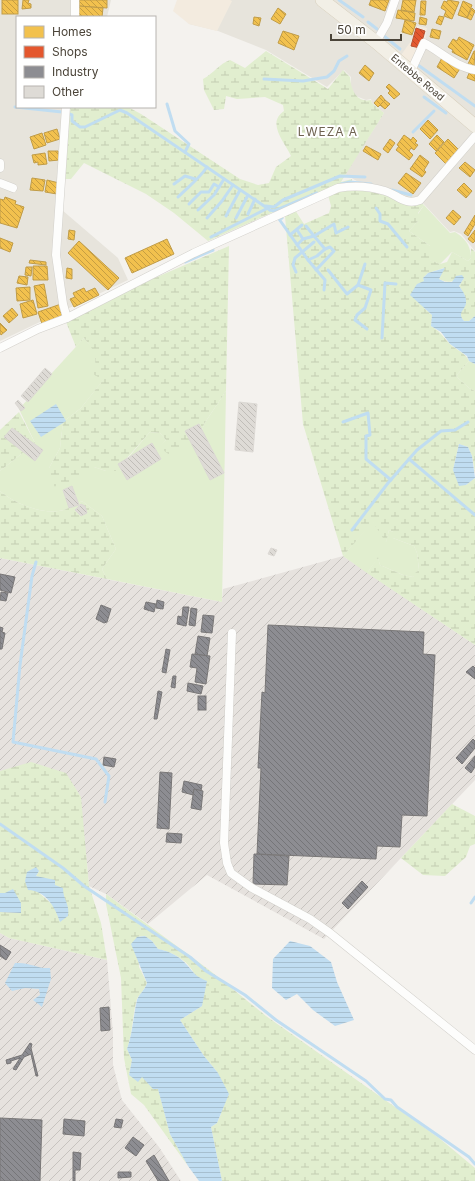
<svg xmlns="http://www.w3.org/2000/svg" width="475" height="1181" font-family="Inter,sans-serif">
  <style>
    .residential { fill: #e7e4dc }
    .commercial { fill: #f3ebdf }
    .industrial { fill: url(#industrial-furrows) }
    .grass { fill: #e1eecf }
    .wetland { fill: url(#wetland-marsh); fill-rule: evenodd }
    .water { fill: url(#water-rules) }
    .homes { fill: url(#homes-back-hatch); stroke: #c09c48 }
    .shops { fill: url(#shops-back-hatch); stroke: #b65131 }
    .industry { fill: url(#industry-back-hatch); stroke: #797777 }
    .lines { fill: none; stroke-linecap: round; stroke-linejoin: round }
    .stream { stroke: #c0ddf1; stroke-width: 3 }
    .building { fill: url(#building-back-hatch); stroke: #dcd9d4 }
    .minor-casing { stroke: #d2d0cb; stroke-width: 9 }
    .primary-casing { stroke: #d6cebb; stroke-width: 14 }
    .minor { stroke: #fdfdfc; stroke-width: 8 }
    .primary { stroke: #f2efe6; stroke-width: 13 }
    .labels { text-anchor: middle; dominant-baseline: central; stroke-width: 4; stroke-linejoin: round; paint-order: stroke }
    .street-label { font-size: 10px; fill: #4b4439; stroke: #fff }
    .quarter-label { font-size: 12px; letter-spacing: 1px; fill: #6e6250; stroke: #fff }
  </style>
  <defs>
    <pattern id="industrial-furrows" width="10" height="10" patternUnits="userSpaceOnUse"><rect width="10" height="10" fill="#e6e2de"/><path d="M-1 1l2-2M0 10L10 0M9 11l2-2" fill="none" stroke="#c7c3bf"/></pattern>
    <pattern id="wetland-marsh" width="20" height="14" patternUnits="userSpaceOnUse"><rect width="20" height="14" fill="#e1eecf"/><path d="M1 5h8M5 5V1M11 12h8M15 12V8" fill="none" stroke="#c3cdb2"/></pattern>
    <pattern id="water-rules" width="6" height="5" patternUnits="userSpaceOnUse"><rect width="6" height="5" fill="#c0ddf1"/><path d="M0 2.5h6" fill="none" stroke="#a6bfcf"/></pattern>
    <pattern id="homes-back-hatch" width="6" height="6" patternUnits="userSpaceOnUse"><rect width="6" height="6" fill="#f2c14e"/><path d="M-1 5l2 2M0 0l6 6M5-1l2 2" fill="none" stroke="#c69e42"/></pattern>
    <pattern id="shops-back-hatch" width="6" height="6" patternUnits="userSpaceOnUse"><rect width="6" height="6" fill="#e4572e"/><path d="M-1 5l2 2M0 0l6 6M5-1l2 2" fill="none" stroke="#bb4a28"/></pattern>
    <pattern id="industry-back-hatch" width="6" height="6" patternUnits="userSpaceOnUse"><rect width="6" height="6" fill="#8d8d92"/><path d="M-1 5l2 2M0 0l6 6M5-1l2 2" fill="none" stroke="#757578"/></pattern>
    <pattern id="building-back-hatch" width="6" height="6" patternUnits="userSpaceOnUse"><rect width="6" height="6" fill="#dedbd6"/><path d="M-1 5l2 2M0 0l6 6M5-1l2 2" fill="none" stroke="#c0bdb8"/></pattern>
  </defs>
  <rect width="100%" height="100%" fill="#f4f2ee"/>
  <!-- residential -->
  <g class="residential">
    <path d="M0,0H111L107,17H17V107H67L62,210L118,258L128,280L0,341Z"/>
    <path d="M179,0H475V251L461,234L454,231L450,232L421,201L370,189L345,174L384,113L372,103L371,99L366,100L356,96L351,88V77L344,70L327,87L266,50L218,31L189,24Z"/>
  </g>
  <!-- commercial -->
  <g class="commercial">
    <path d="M177,0H230L232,1L217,31L189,24L173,11Z"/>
    <path d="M417,26L427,28L425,42L411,64L401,55L411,41Z"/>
  </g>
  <!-- industrial -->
  <g class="industrial">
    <path d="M343,556L475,645V780L324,939L207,875L148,924L106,894L89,886L87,863L0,771V558L222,602L223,589Z"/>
    <path d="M0,933L9,938L107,960L113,1033V1065L122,1100L159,1147L181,1181H0Z"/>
  </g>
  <!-- grass -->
  <g class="grass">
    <path d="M424,205L450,233L455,232C465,238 471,246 471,258L468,261L452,252L440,264L429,260L430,246L409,231L418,221V214Z"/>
    <path d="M84,338L95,351L96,365L104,379L81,408L63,422L60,448L49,468L94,467L106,471H120L127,459L150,432L160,433L166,440L160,447L199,441L204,424L226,391L222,602L107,579L102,569L116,549L102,516L82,501C75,504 67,510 59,511C40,514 14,503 0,491V471L35,443L19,409Z"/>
    <path d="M469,361L475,364V391L469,388L456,376Z"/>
    <path d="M373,521L386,542L389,530L393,532V538L414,546L417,553L419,570L413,577L403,575L380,565L378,558L367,573L343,556Z"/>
  </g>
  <!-- wetland -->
  <g class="wetland">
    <path d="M266,51L328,89L343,70L350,77C351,89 356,103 371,100L372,103L384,113L341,182L352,179L351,183L271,213L208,241L174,213L146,194L84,163L71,179H64L68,107H128L141,114L240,179L258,185L269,183L276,167L291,156C285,143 266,123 284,111L283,105L265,97L237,99L226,96L224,109L214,110L204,90L203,79C214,73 219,64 230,60L245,68Z"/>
    <path d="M365,189L421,202L424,205L418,213V221L409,231L430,246V260L440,264L447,262L452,252L468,261L471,258V248L475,252V316L469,321H464L460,316V312C469,302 466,296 459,286L464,278C455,281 448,284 439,279L444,268L428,273L423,278L424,281V308L432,315L431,326C440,331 443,337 450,344C456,350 466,353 469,361L456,376L469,388L475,391V473L472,456L468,447L459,444L453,470L466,485L475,478V645L367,573L378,557L380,565L403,575L413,577L415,573L419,570L417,553L414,546L393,538V532L389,530L386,543L373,522L343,556L303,424L285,216L295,210L304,224L329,213L331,206L328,195L344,190Z"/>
    <path d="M229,246L226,391L204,424L199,441L171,456L159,447L166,440L160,433L150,432L127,458L120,471H106L94,467C78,482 73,488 50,486L49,468L60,448L63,422L81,408L103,380L93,374C98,357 95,351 84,338L76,347L64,317Z"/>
    <path d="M19,412L35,443L0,471V430Z"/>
    <path d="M0,491C14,503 40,514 59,511C67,510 75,504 82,501L102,516L116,549L102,569L107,579L0,558Z"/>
    <path d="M31,762L66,773L81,797L89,886L101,923L107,960L9,938L0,933V912L21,913L5,893H0V771ZM39,871L36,876L55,885L60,922L55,907L36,890L27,872Z"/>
    <path d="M452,804L475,816V844L470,846L466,857L445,876L423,875L401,858Z"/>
    <path d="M106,894L208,969L266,1016L439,1138L475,1168V1181H222L211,1127L217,1123L221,1114L218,1073L204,1056L180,1020L202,1006C200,997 199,987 196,978C191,962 173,952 158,949L152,941L145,936L137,937L139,967L147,983C144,991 139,995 137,999C132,1016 133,1033 127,1049L132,1060L129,1075H143L158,1088L170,1134L188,1166L144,1105L131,1094L124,1058L121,978L106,904Z"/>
  </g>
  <!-- water -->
  <g class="water">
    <path d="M445,268L439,279L445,282H452L456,276L462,275L464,278L459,286C462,290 466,295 466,301C467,310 456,311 464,321H469L475,316V364L469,361L467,356L450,344L441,332L431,326L432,315L410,295L417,284L424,281L423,278L428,273Z"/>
    <path d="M56,404L66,421L41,437L30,421Z"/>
    <path d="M459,444L468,447L472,456L475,478L466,485L459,486L453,470Z"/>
    <path d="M36,867L39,871L36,876L55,880V885L63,888C63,900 70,904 68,916L60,922C55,907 46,891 28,890L25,881L27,872Z"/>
    <path d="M13,889L21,903V913L0,912V893H5Z"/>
    <path d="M145,936L152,941L158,949C167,951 176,954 183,961C194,971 192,975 207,981L202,1006L180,1020L204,1056L218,1073L229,1094L217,1123L211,1127L222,1181H199L188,1166L170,1134L158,1089H153L142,1077L138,1082L129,1075L132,1060L127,1049C133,1033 133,1016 137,1000C139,994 145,990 147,983L131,944L137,937Z"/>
    <path d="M290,941L310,946L331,962L337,982L354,1020L335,1026L313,1010L297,994L286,1000L272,988L273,959Z"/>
    <path d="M15,963C30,962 38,969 50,968L51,979L42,1007L33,1000L40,995L39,989L25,988L12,991L5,983Z"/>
  </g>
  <!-- homes -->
  <g class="homes">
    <rect x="2" y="0" width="16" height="14"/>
    <path d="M23,0H29L28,3L31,4V8L22,9Z"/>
    <path d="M79,0H107V8L79,6Z"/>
    <path d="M371,0H389L385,11L369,5Z"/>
    <path d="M403,0H416L414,12L401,10Z"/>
    <path d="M448,0L459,2L452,19L444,16L446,11L441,8L444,1L447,2Z"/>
    <path d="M421,1H426L425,15H420Z"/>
    <path d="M463,1L472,5L467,18L458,15Z"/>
    <path d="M79,6L103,8L102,17L78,16Z"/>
    <path d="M278,8L286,14L280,24L271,19Z"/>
    <path d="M472,8L475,11L471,20L467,18Z"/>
    <path d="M398,10L415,13L414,21L396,18Z"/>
    <path d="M439,16L444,17L441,25L436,23Z"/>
    <path d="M254,17L261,18L259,26L253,24Z"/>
    <path d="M420,17L427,19L426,25L419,24Z"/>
    <path d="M405,20L416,23L412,35L402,32Z"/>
    <path d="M432,29L441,31L439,39L430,37Z"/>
    <path d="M283,31L299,36L294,50L278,43Z"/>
    <path d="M459,37L474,45L467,60L452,52L453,50L448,47L453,39L457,41Z"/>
    <path d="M474,51H475L474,67L468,64Z"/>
    <path d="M443,56L461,67L454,78L437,67Z"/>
    <path d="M365,65L374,73L369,81L359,73Z"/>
    <path d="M470,71L475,73V81L467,78Z"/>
    <path d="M389,84L400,94L394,99L388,93L390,91L386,87Z"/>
    <path d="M381,95L385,100L378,107L374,103Z"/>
    <path d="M385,100L390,104L385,109L380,105Z"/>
    <path d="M428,120L438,130L430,139L420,129Z"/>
    <path d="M57,129L60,139L47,143L44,133Z"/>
    <path d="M42,133L46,145L34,149L30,137Z"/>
    <path d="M404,135L411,140L413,137L417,141L415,143L418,145L414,150L411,148L409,151L413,155L409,160L396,150L399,146L397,145Z"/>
    <path d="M437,135L444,142L436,151L429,144Z"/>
    <path d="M390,139L395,143L388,153L383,149Z"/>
    <path d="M448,139L459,150L446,164L435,153Z"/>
    <path d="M366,146L381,154L378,160L363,151Z"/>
    <path d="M48,151H58L59,160L49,161Z"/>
    <path d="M45,153L47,164L38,165V162L34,163L32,155Z"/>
    <path d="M420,155L429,162L424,170L426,172L422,177L410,169Z"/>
    <path d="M465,162L475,170L470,177L459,168Z"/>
    <path d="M406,173L421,183L413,194L398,183Z"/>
    <path d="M32,178L45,180L43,191L30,190Z"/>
    <path d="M47,180L59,183L57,194L45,192Z"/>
    <path d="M464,183L472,191L466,198L457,190Z"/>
    <path d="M5,197L16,201L15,204L24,207L17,228L0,223V199L4,200Z"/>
    <path d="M453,210L461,217L454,225L446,218Z"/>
    <path d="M475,215V224L468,236L464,233Z"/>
    <path d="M69,230L75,231L74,240L68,239Z"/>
    <path d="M475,230V241L473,243L468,239Z"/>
    <path d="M0,238L13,243L10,252L0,248Z"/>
    <path d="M167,239L174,254L132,273L125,258Z"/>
    <path d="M79,241L119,278L108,290L68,253Z"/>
    <path d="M30,260L46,262V265L29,263Z"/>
    <path d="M33,266H47L48,280H33Z"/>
    <path d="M26,267H32L31,276L25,275Z"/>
    <path d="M67,268L72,269V279L66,278Z"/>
    <path d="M19,276L28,277L27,285L17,283Z"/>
    <path d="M44,284L48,306L38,308L34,286Z"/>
    <path d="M30,287V300L17,301L16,288Z"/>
    <path d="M84,288L86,292L95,288L99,295L74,307L70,299L75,297L73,293Z"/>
    <path d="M33,300L37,314L23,318L20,304Z"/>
    <path d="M61,304L64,314L61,315V317L42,324L38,312Z"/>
    <path d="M12,308L18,315L9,323L3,316Z"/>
    <path d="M0,323L7,330L1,335L0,333Z"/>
  </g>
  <!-- shops -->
  <path class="shops" d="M416,28L425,31L420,48L411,46Z"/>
  <!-- industry -->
  <g class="industry">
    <path d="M0,574L15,577L11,593L0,590Z"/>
    <path d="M1,592L8,593L6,601L0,600Z"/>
    <path d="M157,600L164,602L163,609L156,608Z"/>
    <path d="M146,602L156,604L154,612L144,609Z"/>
    <path d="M101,605L111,609L107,622L104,623L96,619Z"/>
    <path d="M183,607H189L186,626L177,624L178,616L182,617Z"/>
    <path d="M191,608L197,609L195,626L189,625Z"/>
    <path d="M203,615L214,616L212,633L201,632Z"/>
    <path d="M268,625L424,632L423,654L435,655L427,816L402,815L400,847L377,846L376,859L257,854L261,768H258L262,692L265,693Z"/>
    <path d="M0,627L3,628L2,632L5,633L2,649H0Z"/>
    <path d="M198,636L210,638L207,656L195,654Z"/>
    <path d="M166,649L170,650L166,673L162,672Z"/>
    <path d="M192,654L210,656L206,684L195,682L197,668L190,667Z"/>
    <path d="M473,666L475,668V679L466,672Z"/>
    <path d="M173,676H176L175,688L171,687Z"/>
    <path d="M188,683L203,686L201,694L187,691Z"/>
    <path d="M158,691L162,692L157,719H154Z"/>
    <rect x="198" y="696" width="8" height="14"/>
    <path d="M473,739L475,741V748L462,764L456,758Z"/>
    <path d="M475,756V767L471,773L465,768Z"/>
    <path d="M104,757L116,759L114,767L103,765Z"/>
    <path d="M160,772L172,773L169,829L157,828Z"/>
    <path d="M184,781L202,785L201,791L194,789L193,795L182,792Z"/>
    <path d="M194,789L203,791L201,810L191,808Z"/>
    <path d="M167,833L182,834L181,843L166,842Z"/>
    <path d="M254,854L289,856L287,885L253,884Z"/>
    <path d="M362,881L368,887L348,909L342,903Z"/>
    <path d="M0,945L11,952L6,960L0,956Z"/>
    <path d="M109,1007L110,1030L101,1031L100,1008Z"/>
    <path d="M30,1043L32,1044L31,1048L38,1076H36L31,1054L24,1057L16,1070L13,1069L20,1058L11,1061V1063L7,1064L6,1060L22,1055Z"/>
    <path d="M0,1118L42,1120L40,1181H0Z"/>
    <path d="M64,1119L85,1121L84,1136L63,1134Z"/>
    <path d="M116,1119L123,1120L121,1128L114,1127Z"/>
    <path d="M133,1137L144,1145L136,1156L125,1148Z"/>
    <path d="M73,1152L81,1153L80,1170H75V1181H73Z"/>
    <path d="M154,1155L169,1181H158L146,1161Z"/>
    <path d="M118,1172H131V1177L118,1178Z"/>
  </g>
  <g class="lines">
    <!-- stream -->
    <g class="stream">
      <path d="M339,0L363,17"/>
      <path d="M368,22L377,29"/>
      <path d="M384,36L400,49"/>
      <path d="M418,65L475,106"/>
      <path d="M264,79L303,81L327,77L334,71L339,61L347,56"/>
      <path d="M424,97L446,113"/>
      <path d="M167,104L175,131L189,144L185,152"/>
      <path d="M15,107L62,112"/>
      <path d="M67,113L72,115V121L80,127H85L120,110L127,113L270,210"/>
      <path d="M413,132L434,111"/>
      <path d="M174,184L185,176L195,179"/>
      <path d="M341,184L350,182L371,184"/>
      <path d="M392,190L411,195"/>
      <path d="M178,197C188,187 199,179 207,167"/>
      <path d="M189,204L201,192H209L214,184L219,187"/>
      <path d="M266,206L274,207L283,200L340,176L365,177"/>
      <path d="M376,208L380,214V221L388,224L407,247"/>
      <path d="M198,210L214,195L224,179"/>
      <path d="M270,210L274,211L317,193"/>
      <path d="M248,214L255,199"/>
      <path d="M226,216L240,190"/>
      <path d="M207,218L222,201L233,185"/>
      <path d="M236,218L248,195"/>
      <path d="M282,218L279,219L308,260L325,280L324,290"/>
      <path d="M297,230L303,239L297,245"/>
      <path d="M290,235L302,225"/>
      <path d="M211,237L268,208"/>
      <path d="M303,239L314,236L306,226"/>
      <path d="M308,260L317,256L325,249"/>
      <path d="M185,262L213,250"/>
      <path d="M316,270L334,251L330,247L325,249L314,236L334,224L336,233L348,227"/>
      <path d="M328,270L347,294L358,285L365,264"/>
      <path d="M296,272L293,265L295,258L314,242"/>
      <path d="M358,285L371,290L365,308L357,315L355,320L367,329"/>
      <path d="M382,338L385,283L396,284"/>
      <path d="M343,422L368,413L370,435L366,436V459L391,480"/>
      <path d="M409,459L475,515"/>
      <path d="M352,530L388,483L417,450L441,431L455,430L468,422"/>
      <path d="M36,562L32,576L20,665L13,742L96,759L109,776L105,802"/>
      <path d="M0,824L63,868L84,886L190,957L206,971L245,995L276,1020L366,1081L385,1099L391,1100L397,1107L469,1157L475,1164"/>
      <path d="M471,903L475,897"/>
    </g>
  </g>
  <!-- building -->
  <g class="building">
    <path d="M45,368L52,374L28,402L21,396Z"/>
    <path d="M18,400L25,408L21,411L15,403Z"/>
    <path d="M239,402L257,404L253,452L235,450Z"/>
    <path d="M199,424L224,473L210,480L185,431Z"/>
    <path d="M12,428L43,450L35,461L4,437Z"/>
    <path d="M152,443L161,459L127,480L118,464Z"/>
    <path d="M72,486L79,505L69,508L63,490Z"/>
    <path d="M81,504L85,506L87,513L81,516L75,510Z"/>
    <path d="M271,548L277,550L274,556L268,554Z"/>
  </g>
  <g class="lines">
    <!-- minor casing -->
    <g class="minor-casing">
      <g id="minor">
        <path d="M75,17V0"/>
        <path d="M376,42L387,23L395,0"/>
        <path d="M411,71L424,43C441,52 456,67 475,70"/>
        <path d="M66,107L56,255L63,304L67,318"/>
        <path d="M0,163V168"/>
        <path d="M0,183L13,188"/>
        <path d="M0,348L38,329L67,318L194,253L338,188C355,185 369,186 385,191C398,195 405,206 420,200L475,136"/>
        <path d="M232,633L224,843L227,863L231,873L252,888L310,919L330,933L475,1050"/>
      </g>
    </g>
    <!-- primary casing -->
    <g class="primary-casing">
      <path id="primary" d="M322,0L376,42L475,126"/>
    </g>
    <!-- minor -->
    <use href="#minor" class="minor"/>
    <!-- primary -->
    <use href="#primary" class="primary"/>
  </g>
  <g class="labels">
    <!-- street labels -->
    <g class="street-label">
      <text transform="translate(418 77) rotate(40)">Entebbe Road</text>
    </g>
    <!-- quarter labels -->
    <g class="quarter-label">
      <text x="328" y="131">LWEZA A</text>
    </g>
  </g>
  <!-- legend -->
  <rect x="16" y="16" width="140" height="92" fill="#ffffff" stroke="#b7b4b0"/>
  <rect x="24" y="26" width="20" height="12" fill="#f2c14e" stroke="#b7b4b0"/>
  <text x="52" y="36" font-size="12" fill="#4b4439">Homes</text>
  <rect x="24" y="46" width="20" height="12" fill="#e4572e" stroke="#b7b4b0"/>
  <text x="52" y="56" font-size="12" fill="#4b4439">Shops</text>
  <rect x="24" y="66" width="20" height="12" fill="#8d8d92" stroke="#b7b4b0"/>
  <text x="52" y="76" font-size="12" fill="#4b4439">Industry</text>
  <rect x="24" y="86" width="20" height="12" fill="#dedbd6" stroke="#b7b4b0"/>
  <text x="52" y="96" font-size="12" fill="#4b4439">Other</text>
  <!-- scale -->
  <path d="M331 34v6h70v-6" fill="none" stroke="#4b4439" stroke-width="2"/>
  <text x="337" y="34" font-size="12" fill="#4b4439" stroke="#ffffff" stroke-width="3" paint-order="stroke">50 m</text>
</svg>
